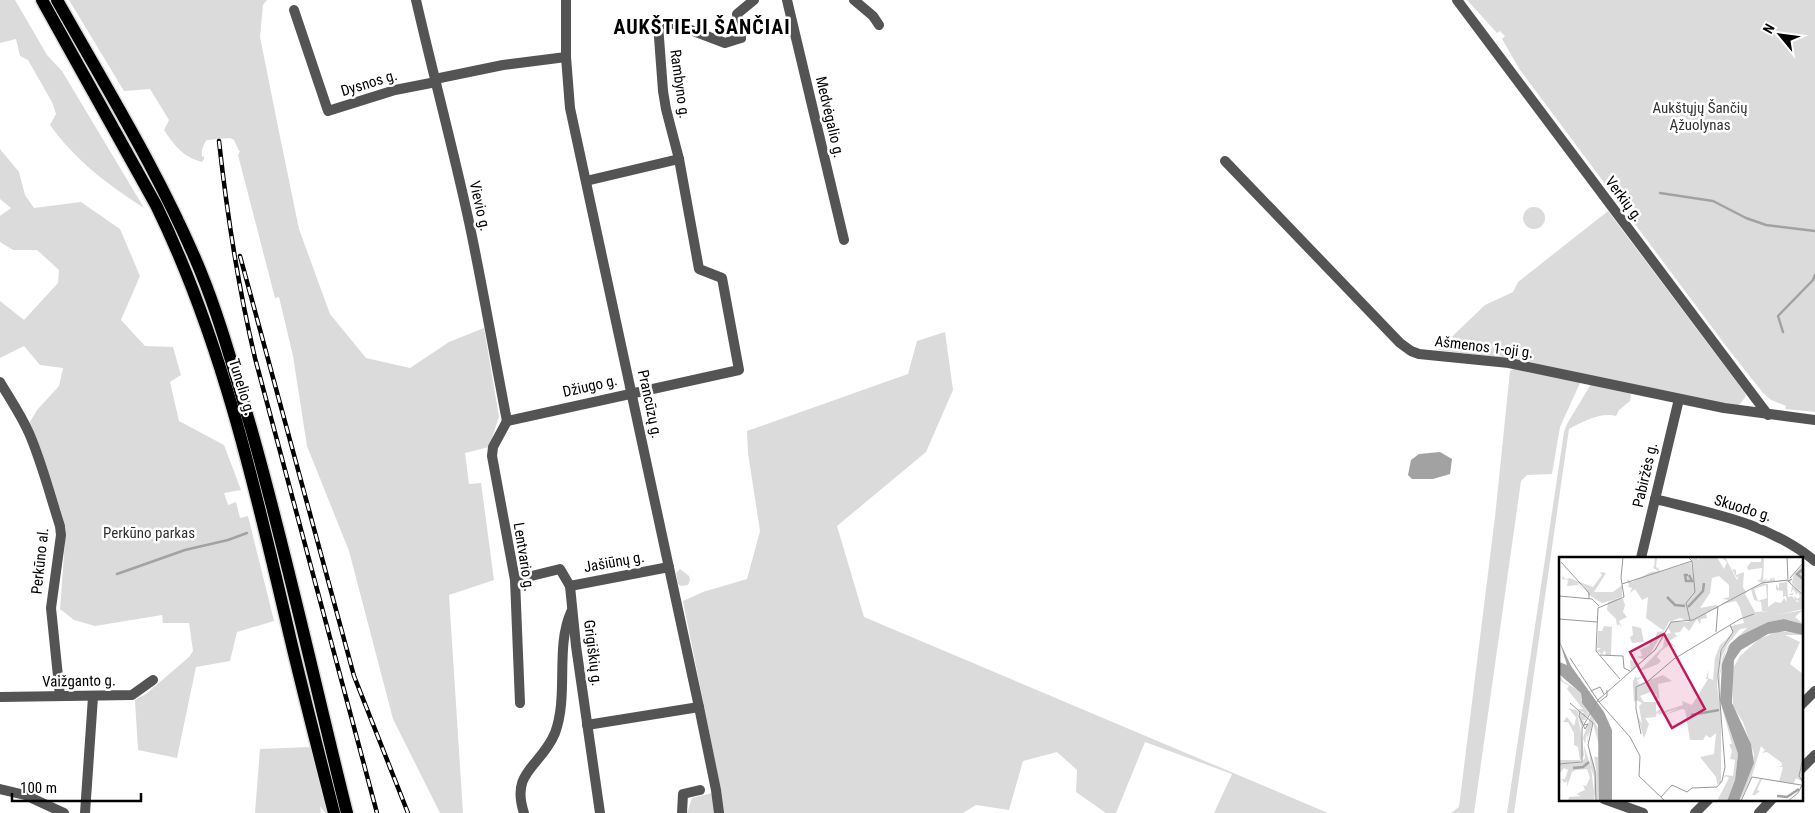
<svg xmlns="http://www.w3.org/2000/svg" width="1815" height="813" font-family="'Roboto Condensed',sans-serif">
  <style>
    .green { fill: #dbdbdb }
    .water { fill: #a2a2a2 }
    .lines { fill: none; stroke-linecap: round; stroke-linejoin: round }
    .stream { stroke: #a2a2a2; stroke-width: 2.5 }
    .major-casing { stroke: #dbdbdb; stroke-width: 15 }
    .minor { stroke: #545454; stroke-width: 10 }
    .major { stroke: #000; stroke-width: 12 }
    .rail-casing { stroke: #000; stroke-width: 4.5 }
    .rail { stroke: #fff; stroke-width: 2.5; stroke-dasharray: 8; stroke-linecap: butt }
    .labels { text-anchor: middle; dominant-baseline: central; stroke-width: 5; stroke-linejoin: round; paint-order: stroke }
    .street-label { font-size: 15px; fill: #000; stroke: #fff }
    .park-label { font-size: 15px; fill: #323232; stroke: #fff }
    .district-label { font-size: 20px; font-weight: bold; letter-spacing: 1px; fill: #000; stroke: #fff }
    .inset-river { fill: none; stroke: #a2a2a2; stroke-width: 2.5 }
    .inset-road { fill: none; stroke: #999; stroke-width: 1 }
    .view { fill: #c2185b; fill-opacity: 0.15; stroke: #c2185b; stroke-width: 2.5 }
    .inset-edge { fill: none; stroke: #000; stroke-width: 2.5 }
  </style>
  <rect width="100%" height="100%" fill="#fff"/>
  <!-- green -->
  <g class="green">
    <path d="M0,0H15L47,55L62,71L144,208C107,184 76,161 50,125L56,114L52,102L28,60L20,56L16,39L0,43Z"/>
    <path d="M48,0H51L146,169L178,231L210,309L264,490L342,813H339L271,529L207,310L192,270L161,201Z"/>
    <path d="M69,0H267L263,5L260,37L277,122L299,229L330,314L366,358L410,368L449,342L484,328L499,417L489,447L465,453L469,484L481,483L494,580L449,595L463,813H440L393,719L349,551L307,446L293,356L279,297L275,298L238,155L240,151H239L234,140L230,138L207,140C203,144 201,152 202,157L204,156V159L202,162C183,157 174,145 164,130L169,120L150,89L124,91Z"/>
    <path d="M1467,0H1815V412L1785,409L1786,406L1771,400L1763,393L1726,346L1520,70L1502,39L1505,36L1500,31L1497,33Z"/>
    <path d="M0,149L19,172L25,195L34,208L81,202L120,229L140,276L121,320L145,346L173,347L181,375L170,382L179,421L224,445L241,490L224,493L228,505L236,502L240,518L248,516L274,621L237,632L230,661L196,667L177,758L138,750L135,700L146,694L189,657L193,651L189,623H163L162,615L95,626L74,620L60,609L66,528L53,486L30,422L37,410L59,386L63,368L40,365L24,346L0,358V301L24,320L58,283L59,270L37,250H13L0,242V216L11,208L0,199Z"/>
    <circle cx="1534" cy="218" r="11"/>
    <path d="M1608,211L1745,393L1746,396L1740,404L1736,406L1674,394L1525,361L1438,350L1485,305L1513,292L1518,282Z"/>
    <path d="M945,332L953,390L926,452L837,526L864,617L1328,813H1214L1232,774L1145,742L1116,813H1106L1076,792L1077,770L1057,752L1023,761L1009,810L976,805L963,813H687L692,798L721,791L683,601L703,592L747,579L760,531L748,453L747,431L908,374L917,341Z"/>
    <path d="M1515,368L1579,380L1580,383L1560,427L1552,474L1527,475L1521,481L1474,813H1451L1459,807L1495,517L1510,371Z"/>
    <path d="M1591,384L1629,393L1631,395L1630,401L1619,410L1616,416C1601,412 1582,422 1569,429L1514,813H1507L1564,432L1567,424Z"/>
    <path d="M236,441L286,638L284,640L247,487L235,446Z"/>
    <path d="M680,569L689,576L690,580L688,585L681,586L678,584L676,573Z"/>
    <path d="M286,649H287L329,813H325L320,806L321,813H255L260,749L310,747Z"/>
  </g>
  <!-- water -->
  <path class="water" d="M1440,452L1452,459L1450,474L1433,479H1412L1408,475L1411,460L1419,454Z"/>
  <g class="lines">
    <!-- stream -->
    <g class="stream">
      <path d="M1660,193L1713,201L1746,218L1766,225L1815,231"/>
      <path d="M1783,332L1778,316L1813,280L1815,275"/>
      <path d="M117,574L185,550L228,540L247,533"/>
    </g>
    <!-- major casing -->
    <g class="major-casing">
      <g id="major">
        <path d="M42,0L156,205C222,340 256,491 290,637C304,696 319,754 334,813"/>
        <path d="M57,0C107,89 161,176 200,270C221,321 235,375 251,428C287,555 315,685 347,813"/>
      </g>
    </g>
    <!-- minor -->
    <g class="minor">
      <path d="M416,0C433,74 453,148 469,222C483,288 494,354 507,421"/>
      <path d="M566,0V57L570,108L699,707L716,790L719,813"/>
      <path d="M787,0L844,240"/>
      <path d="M854,0L873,16L879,25"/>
      <path d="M1457,0L1768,415"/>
      <path d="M294,10L328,111L395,90L436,82"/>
      <path d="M435,79L503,65L566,57"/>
      <path d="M679,159L666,109L663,91L658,24H675L725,43L741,38L737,14L754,0"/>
      <path d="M1225,161L1400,343L1411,351L1419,354L1509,363L1724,408L1815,420"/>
      <path d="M0,382C10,399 21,415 29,433C42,463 50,495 60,526L61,535L51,608L60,696"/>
      <path d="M507,421L739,370L722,278L699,269L679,159L586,181"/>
      <path d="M507,421L493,447L492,456L515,580L520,703"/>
      <path d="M1655,499C1714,514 1766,522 1815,561"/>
      <path d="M1641,558L1679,399"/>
      <path d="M515,580L560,569L570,586L669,567"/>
      <path d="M570,586L576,646L600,813"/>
      <path d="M0,697L132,695L153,680"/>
      <path d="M1801,705L1815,691"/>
      <path d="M587,725L699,707"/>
      <path d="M1801,769L1815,755"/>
      <path d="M0,789L25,795L64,813"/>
      <path d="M1604,799L1643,813"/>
      <path d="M85,813L93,697"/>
      <path d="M524,813C510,771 541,767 555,733C569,695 555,648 571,612"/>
      <path d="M682,813L683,794L700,790"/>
      <path d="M1695,813L1709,799"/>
      <path d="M1759,813L1772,799"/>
    </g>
    <!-- major -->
    <use href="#major" class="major"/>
    <!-- rail casing -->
    <g class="rail-casing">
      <g id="rail">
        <path d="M219,141C227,214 238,286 255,358L377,813"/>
        <path d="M240,256L354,676L408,813"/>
      </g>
    </g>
    <!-- rail -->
    <use href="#rail" class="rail"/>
  </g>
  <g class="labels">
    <!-- street labels -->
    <g class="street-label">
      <text transform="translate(369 83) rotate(-17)">Dysnos g.</text>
      <text transform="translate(680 84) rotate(82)">Rambyno g.</text>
      <text transform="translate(830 117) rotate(77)">Medvėgalio g.</text>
      <text transform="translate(1624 199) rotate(53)">Verkių g.</text>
      <text transform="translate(480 206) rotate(77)">Vievio g.</text>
      <text transform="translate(1484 347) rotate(7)">Ašmenos 1-oji g.</text>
      <text transform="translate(590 386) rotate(-13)">Džiugo g.</text>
      <text transform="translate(242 387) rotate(73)">Tunelio g.</text>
      <text transform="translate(650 404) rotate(78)">Prancūzų g.</text>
      <text transform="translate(1645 475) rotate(-77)">Pabiržės g.</text>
      <text transform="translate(1743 508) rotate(17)">Skuodo g.</text>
      <text transform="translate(524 557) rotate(81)">Lentvario g.</text>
      <text transform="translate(40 561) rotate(-84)">Perkūno al.</text>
      <text transform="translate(614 562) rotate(-10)">Jašiūnų g.</text>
      <text transform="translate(593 653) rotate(83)">Grigiškių g.</text>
      <text transform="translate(79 681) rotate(-1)">Vaižganto g.</text>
    </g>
    <!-- park labels -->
    <g class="park-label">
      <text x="1700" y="108">Aukštųjų Šančių<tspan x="1700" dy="17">Ąžuolynas</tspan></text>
      <text x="149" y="533">Perkūno parkas</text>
    </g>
    <!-- district labels -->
    <g class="district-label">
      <text x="702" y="27">AUKŠTIEJI ŠANČIAI</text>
    </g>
  </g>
  <!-- overview -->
  <g transform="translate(1559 557)">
    <rect width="244" height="244" fill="#fff"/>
    <path d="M96,0H98L97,10L100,12L101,15L132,5L135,24L134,5L131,0H138L140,4V0H145L142,3L146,0H158L165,12L168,5L162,0H166L178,23L180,19L178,21L173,12L177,13V18L185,15L184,30L187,35L190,33L186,37L191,34L186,37L196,55L211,54H203L202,45L195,43L192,32L204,26L198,24L202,22L203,11L189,13L188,10L192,5H202V0L205,2L204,24L208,21L207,24L211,23L212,20L214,23L215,19L216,24L233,22L231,26L226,24L210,25L203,27H209V50L216,45L211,44L222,46L225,41L228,45L227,39L224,40V34L217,33V27L220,32V26L228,25L229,40L233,39L238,45L241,44L236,43L235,38H229L233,36L238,42L241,40L239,35L238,38L234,32L233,35H232L233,29L229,26L238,32L243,38L244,52L218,58L244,53L236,60L244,67L225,62L209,65L180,79L167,94L161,118V144L179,197L176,223L168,244H158L170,221L167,219L164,222L166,218L174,219L176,203L171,202L173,194L170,187H173L160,140V119L164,99L169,89L188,71L181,72L169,87L163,99L160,117L162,94L170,80L161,93L158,130L162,153V226L158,227L157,220L141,200L155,197L157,176L151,181L147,178L144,183H131L126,153L123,152L103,159L120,151L100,158L99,155L98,159L97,155L101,152L97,147V160L86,161L90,167L85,181L78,158L83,167L80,149L83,146L77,143L75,145L74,128V124L77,118V121L84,120L78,123L80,127L104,118L113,124L99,127L102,155L124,148L123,144L133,148L149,122H147L150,112L149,121L154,123L156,101L161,88L174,76L172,69L185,66L181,51L177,44L160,48L170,43L163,42L170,40V28L160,19L153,21L151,36L141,51L157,48L159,51L147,56L148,61L142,62L141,67L138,62L130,74L125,69L121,75L115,76L118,79L110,84L117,90L110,88L102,94L98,100L102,104L99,107L79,115L104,90L106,79L97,92L72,115L71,103L81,106L85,102L77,100L83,99L81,93L91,88V83L95,85L98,75L105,74L87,61L89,40L83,43L76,32L71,36L73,31L65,28L70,29L68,22L73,25L92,15L100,14L94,11L87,16L95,10ZM207,28L208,41L199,44L195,32ZM121,61L131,65H112L111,66L110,69L109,71L112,76L107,77L109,71L99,89L91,97L110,65ZM92,135L98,138L96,142L100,141L101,145H85L81,139ZM244,7L243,19L244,37L233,26L234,19ZM41,15L47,16L35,35H54L63,28V40L43,46L30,38L24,28L17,26L19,27L27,34L19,28L8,29L9,23L3,22L4,19L7,23L10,21L34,30L43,18ZM58,41L64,42L66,48L64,55L68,60L60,64L63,71L60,67L58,69L57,62L48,53L49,45ZM45,69L53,70L52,98H47L46,93L43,97L37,94L42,91H38L39,74H43ZM73,69L82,71L85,85L73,86L71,80L74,78ZM220,74L237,76L244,78H226L241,85L231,107L244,117V225L237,221L234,227L203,222L198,233L201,234L196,238H193L201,222L220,224L222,218L224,210H217L223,209V206L208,195L203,196L206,193L202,189L193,219L181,244H180L193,211L195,197L184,165L174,149V111L181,99L200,82ZM0,116L4,124L22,135V143L30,157L26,163H22L25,164L23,171L18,157L22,175L25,198L20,206H0V203H21L19,190L15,188V176L9,165H4L8,160L15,169L17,161L19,165L16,159L9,151L20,154L19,158L21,163L20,156H25L19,152H24L8,132L10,129L0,123ZM32,158L40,173V244H36L28,176L26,187L24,181ZM34,166L40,189L39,200H35L38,218L28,183ZM25,188L35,220V244H9L10,240L22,239L17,237L26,233L24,228L27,229L31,221L28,212L17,213L13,215L8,230V224L5,226L3,222L0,229L2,222H6L9,213L5,211L0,217V207L22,206L26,201Z" fill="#dbdbdb" fill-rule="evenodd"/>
    <path d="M225,62L244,67V78L226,74L209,77L182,93L175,103L173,146L192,187L195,206L180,244H168L176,223L179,197L161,144L163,107L171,87L180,79L209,65ZM0,83L12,109L45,155L53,173V244H40L39,168L23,146L22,136L1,118L0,105L8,108Z" fill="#a2a2a2"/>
    <path class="inset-river" d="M244,12L238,17L244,22M129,18H126L127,24H133L130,18M108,40L116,48L126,49M129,50L144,34L145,26M132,158L160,153M14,211L24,210L30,205M218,239L228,240L240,232"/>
    <path class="inset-road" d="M129,0L133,4L136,35L127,46L131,63M228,0L229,22M2,5L30,36V42M231,21L244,6M233,22L229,24L244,38M63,27L133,4M0,39L33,42L40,49M0,62L38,65M157,75L159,49M41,98L64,99L65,111L71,114M11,101L40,145M61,122L37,94L39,51L65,40L62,21L64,0M32,134L41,130L45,137M40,145L71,180L81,199L80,219L106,244M40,145L48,139V133M11,146L34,166L29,188L36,214L37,244M21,154L20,159L26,172L29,167L25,168M82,177L77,152V130L88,125L115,102L181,62L195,57M0,207L23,205V171L39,143L96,93L112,65L134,63L203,26L229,23M244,225L240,219L244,201M102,240L113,228L128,235L133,231L158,230L163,224L166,210L159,119L162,93L174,75L171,68M182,244L193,220L242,228M229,244L239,236L244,226"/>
    <path class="view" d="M105,77L146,152L113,171L71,95Z"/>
    <rect width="244" height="244" class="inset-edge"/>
  </g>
  <!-- north arrow -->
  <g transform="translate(1780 35) rotate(299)" stroke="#ffffff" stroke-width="4" paint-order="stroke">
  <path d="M0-4L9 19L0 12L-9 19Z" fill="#000000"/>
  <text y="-8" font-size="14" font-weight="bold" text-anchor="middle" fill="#000000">N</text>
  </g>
  <!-- scale -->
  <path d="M12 793v8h129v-8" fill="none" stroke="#000000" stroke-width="2.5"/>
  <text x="20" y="793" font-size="15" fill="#000000" stroke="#ffffff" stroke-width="4" paint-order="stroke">100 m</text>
</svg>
